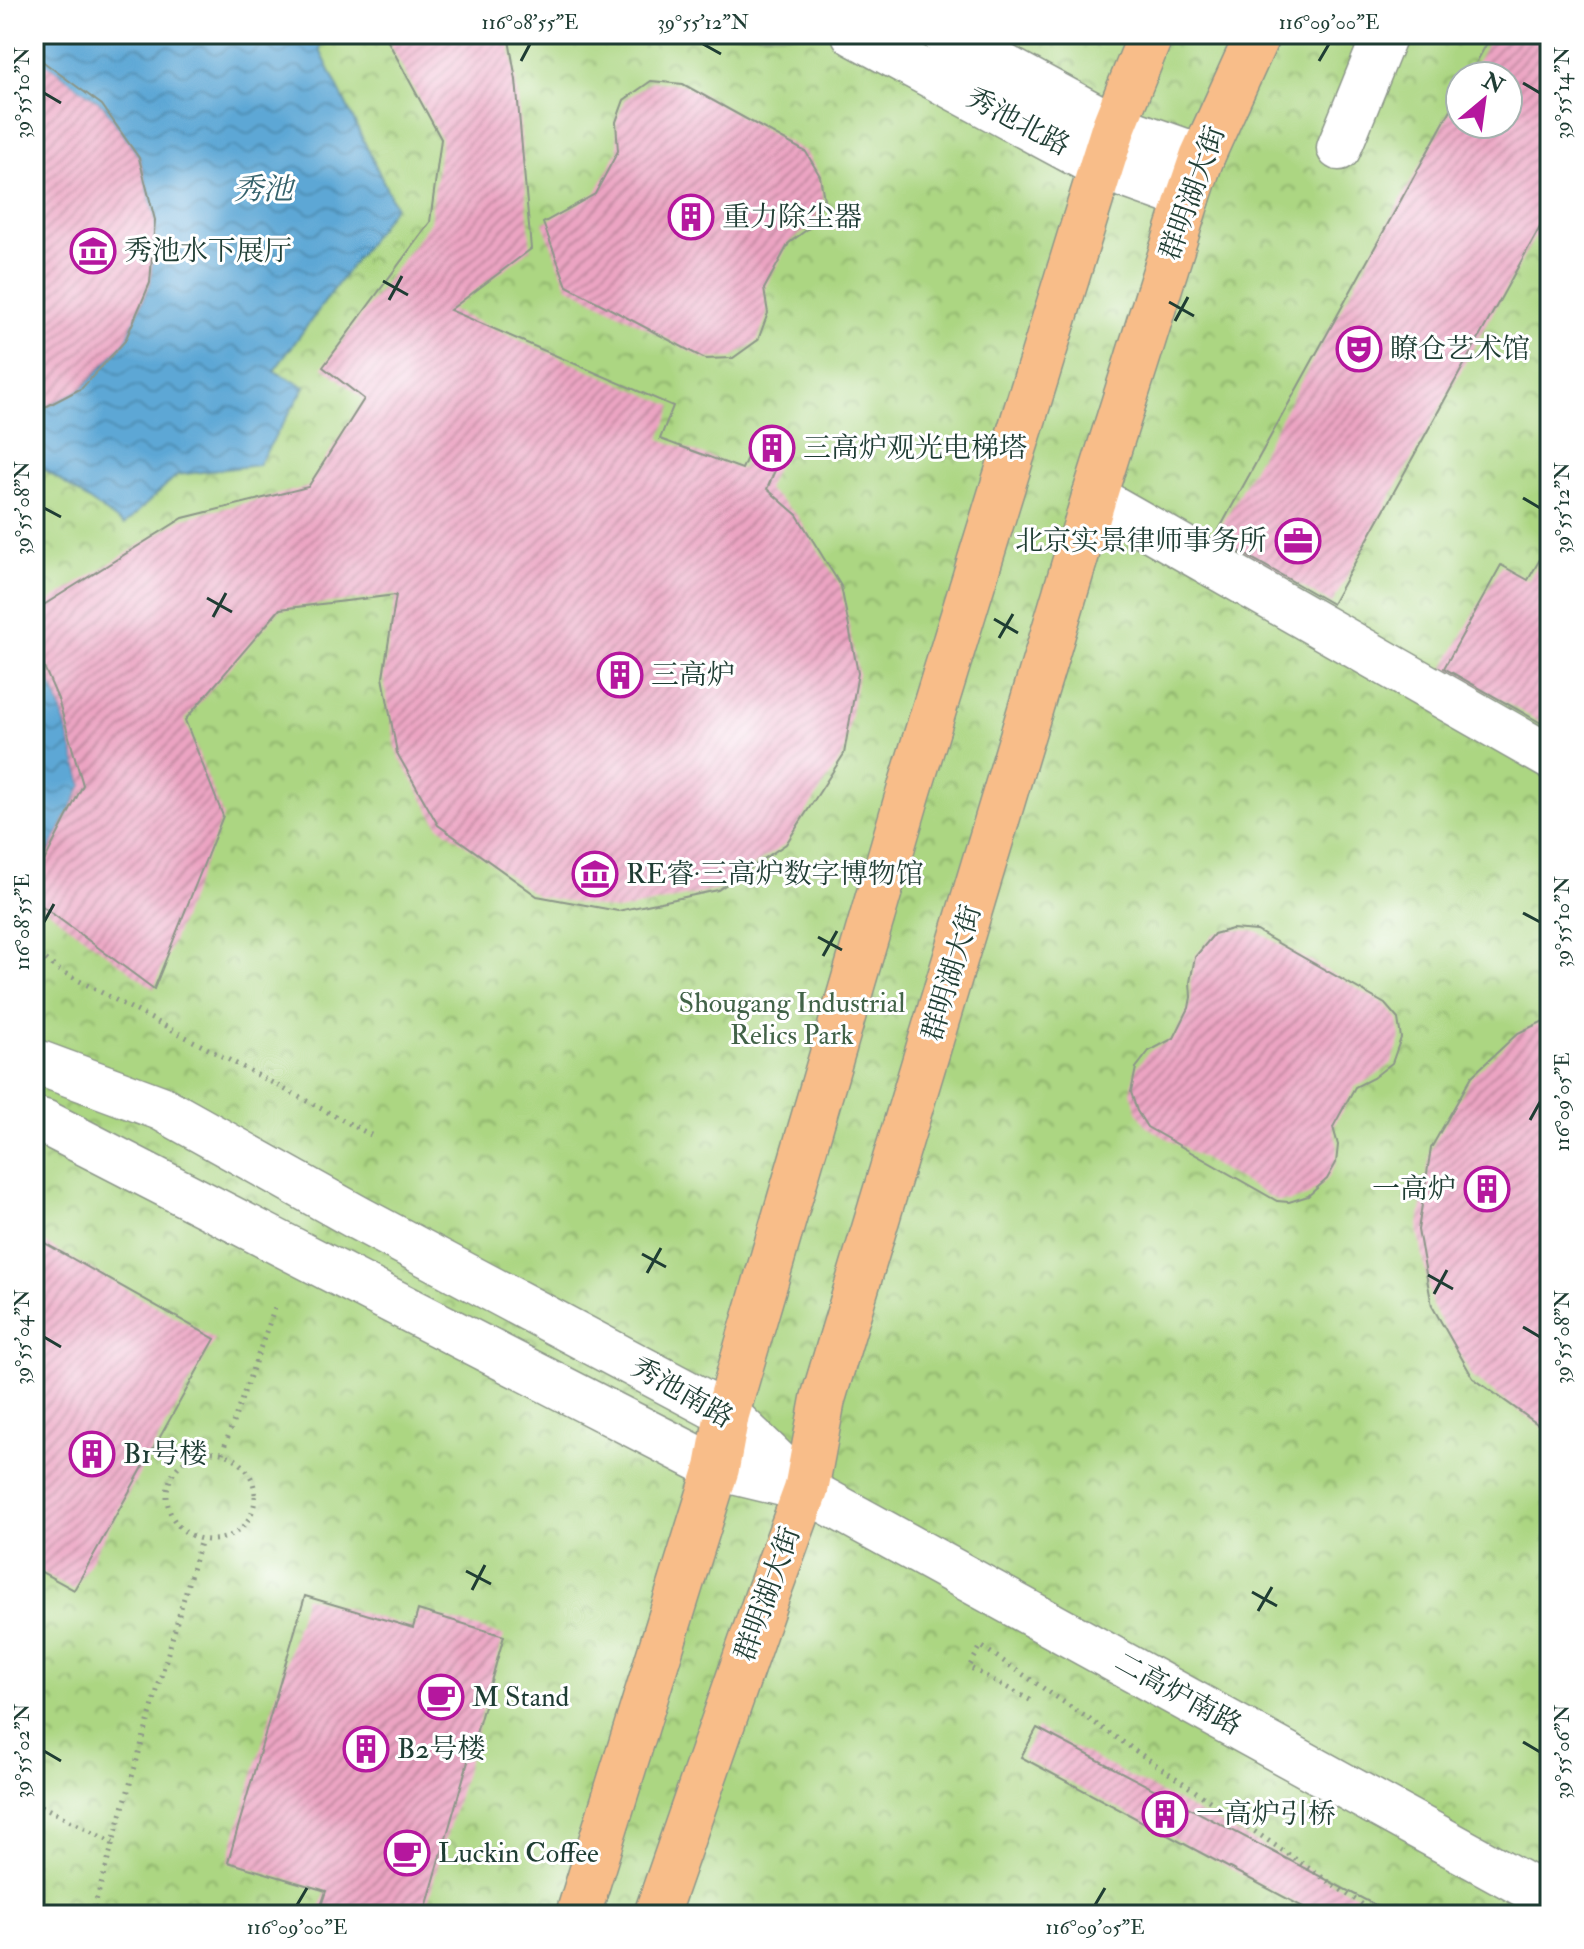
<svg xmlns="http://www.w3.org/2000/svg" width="1584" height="1949" font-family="'IM FELL Double Pica','Noto Serif SC',serif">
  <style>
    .park { fill: url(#park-crowns); stroke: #668a5b; stroke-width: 2; fill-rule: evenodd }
    .water { fill: url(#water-waves); stroke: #3e7284; stroke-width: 2 }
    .building { fill: url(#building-hatch) }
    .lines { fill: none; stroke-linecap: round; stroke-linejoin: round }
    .minor-casing { stroke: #8c9689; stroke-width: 47 }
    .major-casing { stroke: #8c9689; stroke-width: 47 }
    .path { stroke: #8c9689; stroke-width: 5; stroke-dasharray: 2 6; stroke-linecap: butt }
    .minor { stroke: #fff; stroke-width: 44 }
    .major { stroke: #f8bd89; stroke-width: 44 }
    .ticks { fill: none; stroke: #1f3d34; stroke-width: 3 }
    .labels { text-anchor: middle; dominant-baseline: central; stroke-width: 6; stroke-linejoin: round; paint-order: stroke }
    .street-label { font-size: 28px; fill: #1f3d34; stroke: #fff }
    .poi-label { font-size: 28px; fill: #1f3d34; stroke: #fff; text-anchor: start }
    .park-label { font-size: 28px; fill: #426348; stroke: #fff }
    .water-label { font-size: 30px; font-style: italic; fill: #35626c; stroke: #fff }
    .neatline { fill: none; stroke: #1f3d34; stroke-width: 3 }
    .ticks-label { font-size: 20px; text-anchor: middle; fill: #1f3d34 }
  </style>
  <defs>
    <pattern id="park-crowns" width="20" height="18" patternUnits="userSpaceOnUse" patternTransform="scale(2)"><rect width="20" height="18" fill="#acd682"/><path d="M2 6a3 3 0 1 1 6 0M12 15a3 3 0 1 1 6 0" fill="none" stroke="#8baf6b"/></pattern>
    <pattern id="water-waves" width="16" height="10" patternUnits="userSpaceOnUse" patternTransform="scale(2)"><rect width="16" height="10" fill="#5da7d5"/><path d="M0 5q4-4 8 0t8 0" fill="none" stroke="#4c89ae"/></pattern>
    <pattern id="building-hatch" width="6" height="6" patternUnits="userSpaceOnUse" patternTransform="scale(2)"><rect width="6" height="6" fill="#eca4c3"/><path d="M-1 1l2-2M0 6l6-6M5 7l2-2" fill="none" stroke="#bf879f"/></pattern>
  </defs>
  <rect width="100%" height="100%" fill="#fff"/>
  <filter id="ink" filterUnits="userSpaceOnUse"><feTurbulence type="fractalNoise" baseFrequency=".0125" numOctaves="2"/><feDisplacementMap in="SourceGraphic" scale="16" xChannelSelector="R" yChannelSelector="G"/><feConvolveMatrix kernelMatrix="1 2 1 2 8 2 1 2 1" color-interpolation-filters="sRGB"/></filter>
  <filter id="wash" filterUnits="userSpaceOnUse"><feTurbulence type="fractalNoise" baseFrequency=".006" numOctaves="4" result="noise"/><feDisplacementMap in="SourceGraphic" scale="32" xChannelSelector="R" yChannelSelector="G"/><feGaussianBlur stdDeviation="1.8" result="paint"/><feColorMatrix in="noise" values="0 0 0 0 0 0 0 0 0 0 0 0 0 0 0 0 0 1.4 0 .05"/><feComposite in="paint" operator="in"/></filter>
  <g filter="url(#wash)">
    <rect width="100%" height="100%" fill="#f8eede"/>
    <!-- park -->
    <path class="park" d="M34,34H1550V1915H34ZM1460,76H1508V124H1460Z"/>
    <!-- water -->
    <g class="water">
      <path d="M34,34H322L320,50L395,206L274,371L305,387L258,465L177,475L124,525L34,462V413L82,388L125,341L150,283L155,220L139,158L102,105L51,68L34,62Z"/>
      <path d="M34,644L58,699L83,785L34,881Z"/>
    </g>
    <g id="blocks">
      <!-- building -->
      <g class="building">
        <path d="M384,34H508L516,80L531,249L450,310L673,406L660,439L742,469L754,441L782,454L767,489L797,515L841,586L858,673L844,754L786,844L718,890L618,911L537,896L438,825L397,753L383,677L396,595L280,609L185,720L223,816L154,989L34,900V881L83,785L58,699L34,644V611L183,518L308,487L364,399L323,367L430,222L441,139Z"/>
        <path d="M1492,34H1550V209L1332,604L1215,537L1460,93V124H1508V76H1469Z"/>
        <path d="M34,55L102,105L139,158L155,220L150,283L125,341L82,388L34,413Z"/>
        <path d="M651,81L683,84L806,152L820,176L824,199L813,225L789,243L764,289L768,313L758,340L733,358L705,359L567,286L543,223L595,194L618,151L616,122L624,100Z"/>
        <path d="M1550,542V728L1444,668L1501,565L1528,580Z"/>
        <path d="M1232,929L1257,931L1385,1004L1398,1019L1401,1038L1392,1063L1373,1078L1355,1087L1333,1127L1338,1145L1336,1163L1327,1179L1308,1196L1289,1202L1277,1201L1147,1127L1137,1111L1131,1092L1136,1068L1149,1051L1174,1038L1189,1008L1191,997L1190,982L1195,957L1214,934Z"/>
        <path d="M1550,1018V1433L1473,1378L1432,1306L1418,1230L1431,1148L1472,1076L1518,1033Z"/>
        <path d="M34,1237L215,1339L74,1590L34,1568Z"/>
        <path d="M305,1596L413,1628L418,1610L504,1636L424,1915H340L320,1909L326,1891L228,1862Z"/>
        <path d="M1037,1728L1394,1915H1318L1235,1871L1021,1757Z"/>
      </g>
    </g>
  </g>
  <g filter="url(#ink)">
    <use href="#blocks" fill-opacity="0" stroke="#8c9689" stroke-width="2"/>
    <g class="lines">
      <!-- minor casing -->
      <g class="minor-casing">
        <g id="minor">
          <path d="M854,34L1101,167L1188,198"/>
          <path d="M944,34L1114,126L1202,157"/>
          <path d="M1339,148L1385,34"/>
          <path d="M1094,497L1550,757"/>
          <path d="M34,1061L161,1108L358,1218L727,1414L806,1490L1550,1899"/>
          <path d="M34,1119L44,1122L717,1468L804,1489"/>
        </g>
      </g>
      <!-- major casing -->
      <g class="major-casing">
        <g id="major">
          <path d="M578,1915L717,1468L727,1414L908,794L1101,167L1114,126L1151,34"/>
          <path d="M656,1915L766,1599L806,1490L823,1399L1094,497L1188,198L1202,157L1258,34"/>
        </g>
      </g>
      <!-- path -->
      <g class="path">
        <path d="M34,949L57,969L371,1135"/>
        <circle cx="211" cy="1496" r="44"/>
        <path d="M222,1453L276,1305"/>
        <path d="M1030,1700L969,1667L981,1646L1378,1915"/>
        <path d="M34,1802L113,1843"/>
        <path d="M92,1915L201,1539"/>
      </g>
      <!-- minor -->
      <use href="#minor" class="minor"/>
      <!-- major -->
      <use href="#major" class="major"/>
    </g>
  </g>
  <!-- ticks -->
  <path class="ticks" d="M703,44L721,54M521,61L530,44M1319,61L1329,44M1523,83L1540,93M44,93L61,103M383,281L408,295M389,300L402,276M1169,302L1194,316M1175,321L1188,297M1523,498L1540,508M44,508L61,517M207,598L232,612M213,617L226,593M994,619L1018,633M999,638L1013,614M1523,913L1540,922M44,922L54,904M818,937L842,950M823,956L837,931M1530,1120L1540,1102M642,1254L666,1267M647,1273L661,1248M1428,1275L1453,1289M1434,1294L1447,1270M1523,1327L1540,1337M44,1337L61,1347M466,1571L491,1584M472,1590L485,1565M1252,1592L1277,1606M1258,1611L1272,1587M1523,1742L1540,1752M44,1751L61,1761M297,1905L307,1888M1095,1905L1105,1888"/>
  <!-- icons -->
  <defs>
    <g id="building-ring" transform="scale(2.3)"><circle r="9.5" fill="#fff" stroke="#b5179e" stroke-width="1.5"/><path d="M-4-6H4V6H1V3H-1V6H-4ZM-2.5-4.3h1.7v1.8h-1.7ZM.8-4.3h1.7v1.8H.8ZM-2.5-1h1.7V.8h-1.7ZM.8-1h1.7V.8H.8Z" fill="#b5179e"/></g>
    <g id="museum-ring" transform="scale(2.3)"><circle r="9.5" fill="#fff" stroke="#b5179e" stroke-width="1.5"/><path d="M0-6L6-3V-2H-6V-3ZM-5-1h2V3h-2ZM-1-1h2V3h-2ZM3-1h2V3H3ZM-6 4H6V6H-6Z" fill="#b5179e"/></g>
    <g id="theatre-ring" transform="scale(2.3)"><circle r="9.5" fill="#fff" stroke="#b5179e" stroke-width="1.5"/><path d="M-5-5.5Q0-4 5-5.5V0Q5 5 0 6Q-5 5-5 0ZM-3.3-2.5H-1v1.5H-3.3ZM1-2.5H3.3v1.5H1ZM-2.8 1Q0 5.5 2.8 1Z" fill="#b5179e"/></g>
    <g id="office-ring" transform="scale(2.3)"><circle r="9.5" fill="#fff" stroke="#b5179e" stroke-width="1.5"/><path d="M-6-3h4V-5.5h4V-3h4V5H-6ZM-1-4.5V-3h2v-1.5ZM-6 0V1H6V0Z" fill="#b5179e"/></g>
    <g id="cafe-ring" transform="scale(2.3)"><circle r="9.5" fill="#fff" stroke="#b5179e" stroke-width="1.5"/><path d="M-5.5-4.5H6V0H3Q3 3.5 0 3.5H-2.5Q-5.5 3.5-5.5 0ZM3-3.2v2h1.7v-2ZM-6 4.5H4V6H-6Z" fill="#b5179e"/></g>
  </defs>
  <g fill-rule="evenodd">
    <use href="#building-ring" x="691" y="217"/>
    <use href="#museum-ring" x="93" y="251"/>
    <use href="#theatre-ring" x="1359" y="349"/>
    <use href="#building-ring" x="772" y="448"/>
    <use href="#office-ring" x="1298" y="541"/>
    <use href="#building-ring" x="620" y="675"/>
    <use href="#museum-ring" x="595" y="874"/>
    <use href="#building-ring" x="1487" y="1189"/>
    <use href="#building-ring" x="92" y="1454"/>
    <use href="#cafe-ring" x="441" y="1697"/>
    <use href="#building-ring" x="366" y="1749"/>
    <use href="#building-ring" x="1165" y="1814"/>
    <use href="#cafe-ring" x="407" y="1853"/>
  </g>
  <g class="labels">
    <!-- street labels -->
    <g class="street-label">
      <text transform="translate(1018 122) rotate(28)">秀池北路</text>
      <text transform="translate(1193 193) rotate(-70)">群明湖大街</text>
      <text transform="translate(952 973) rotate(-73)">群明湖大街</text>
      <text transform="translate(682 1393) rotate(30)">秀池南路</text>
      <text transform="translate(768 1594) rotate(-70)">群明湖大街</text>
      <text transform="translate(1178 1694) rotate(29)">二高炉南路</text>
    </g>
    <!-- poi labels -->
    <g class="poi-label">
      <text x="722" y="217">重力除尘器</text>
      <text x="124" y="251">秀池水下展厅</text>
      <text x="1390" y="349">瞭仓艺术馆</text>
      <text x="803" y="448">三高炉观光电梯塔</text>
      <text x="1267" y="541" text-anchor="end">北京实景律师事务所</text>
      <text x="651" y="675">三高炉</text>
      <text x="626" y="874">RE睿·三高炉数字博物馆</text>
      <text x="1456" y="1189" text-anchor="end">一高炉</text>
      <text x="123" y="1454">B1号楼</text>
      <text x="472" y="1697">M Stand</text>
      <text x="397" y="1749">B2号楼</text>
      <text x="1196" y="1814">一高炉引桥</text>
      <text x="438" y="1853">Luckin Coffee</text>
    </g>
    <!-- park labels -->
    <g class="park-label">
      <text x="792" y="1003">Shougang Industrial<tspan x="792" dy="32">Relics Park</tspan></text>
    </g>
    <!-- water labels -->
    <g class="water-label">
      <text x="263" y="189">秀池</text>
    </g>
  </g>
  <!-- margin -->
  <rect width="1584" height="1949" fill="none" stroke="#fff" stroke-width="88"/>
  <!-- north arrow -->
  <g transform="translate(1484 100) rotate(29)"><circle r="38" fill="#ffffff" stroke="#a5b1ae" stroke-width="2"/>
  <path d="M0-6L14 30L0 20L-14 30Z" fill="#b5179e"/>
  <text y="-12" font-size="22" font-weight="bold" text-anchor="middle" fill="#1f3d34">N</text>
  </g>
  <rect x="44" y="44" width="1496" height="1861" class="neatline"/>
  <g class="ticks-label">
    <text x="530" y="29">116°08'55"E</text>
    <text x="703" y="29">39°55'12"N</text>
    <text x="1329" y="29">116°09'00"E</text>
    <text transform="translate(22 93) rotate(-90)" y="7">39°55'10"N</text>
    <text transform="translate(1562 93) rotate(-90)" y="7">39°55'14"N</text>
    <text transform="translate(22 508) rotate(-90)" y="7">39°55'08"N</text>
    <text transform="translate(1562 508) rotate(-90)" y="7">39°55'12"N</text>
    <text transform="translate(22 922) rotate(-90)" y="7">116°08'55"E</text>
    <text transform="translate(1562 922) rotate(-90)" y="7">39°55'10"N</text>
    <text transform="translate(1562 1102) rotate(-90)" y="7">116°09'05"E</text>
    <text transform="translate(22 1337) rotate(-90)" y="7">39°55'04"N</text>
    <text transform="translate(1562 1337) rotate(-90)" y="7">39°55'08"N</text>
    <text transform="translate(22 1751) rotate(-90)" y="7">39°55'02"N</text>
    <text transform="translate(1562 1752) rotate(-90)" y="7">39°55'06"N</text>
    <text x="297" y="1934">116°09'00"E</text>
    <text x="1095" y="1934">116°09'05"E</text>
  </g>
</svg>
